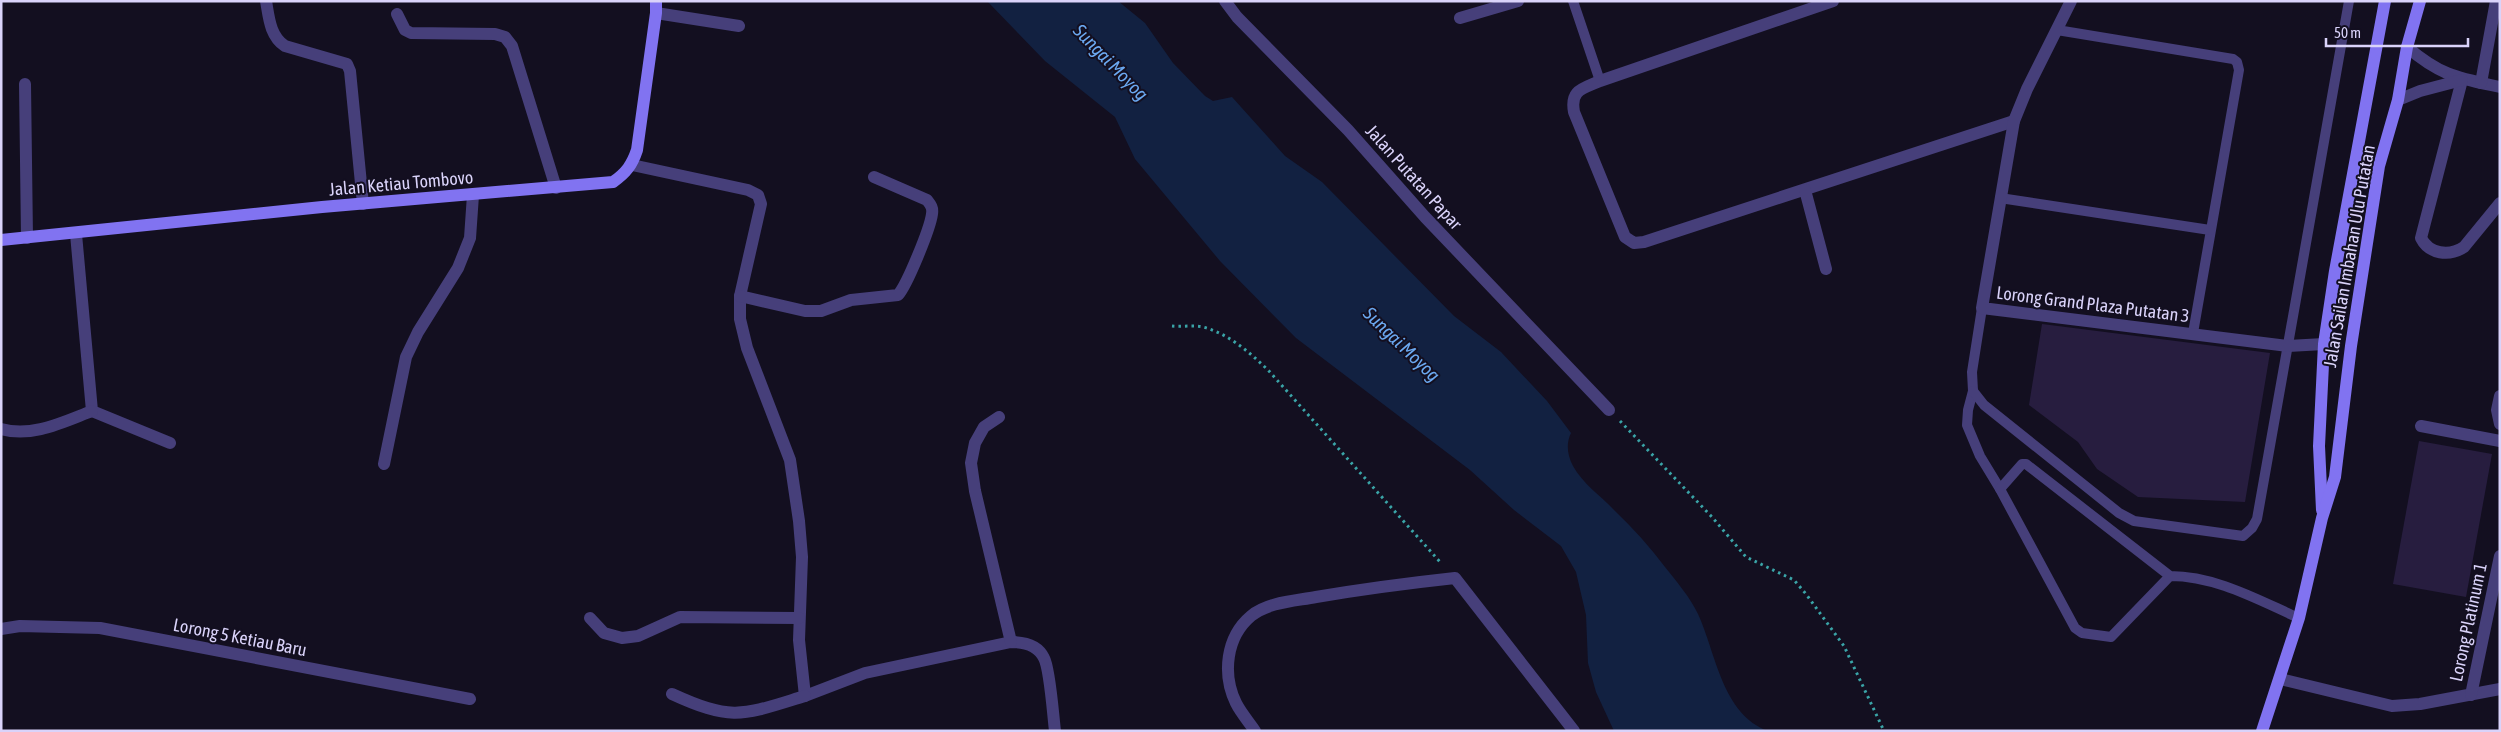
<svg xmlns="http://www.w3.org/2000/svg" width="2501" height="732" font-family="'Asap Condensed',sans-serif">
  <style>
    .water { fill: #122141 }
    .building { fill: #271d3f }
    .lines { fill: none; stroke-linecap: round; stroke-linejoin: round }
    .path { stroke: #3aa4a7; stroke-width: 3; stroke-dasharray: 2.5 4; stroke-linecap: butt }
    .lane { stroke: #463f7a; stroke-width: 10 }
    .street { stroke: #463f7a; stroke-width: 12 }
    .secondary { stroke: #8173f1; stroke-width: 12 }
    .labels { text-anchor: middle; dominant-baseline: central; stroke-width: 4; stroke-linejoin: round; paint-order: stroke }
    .street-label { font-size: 18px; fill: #dad3fa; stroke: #130f20 }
    .water-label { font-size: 19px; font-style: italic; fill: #6ba8f0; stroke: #130f20 }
  </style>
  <rect width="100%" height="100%" fill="#130f20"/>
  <!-- water -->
  <path class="water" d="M987,1H1118L1145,23L1173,63L1205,96L1213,101L1232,97L1285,156L1322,182L1454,316L1501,352L1547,401L1571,433C1566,443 1567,455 1573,466C1583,484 1600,495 1614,510C1633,528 1650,547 1665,567C1676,581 1690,597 1698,614C1716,653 1722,714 1768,731H1614L1596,692L1588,663L1586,615L1576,572L1561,546L1514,510L1470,470L1296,338L1220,261L1135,159L1115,117L1045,61Z"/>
  <!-- building -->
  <g class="building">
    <path d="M2042,324L2270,353L2245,502L2138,497L2097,469L2078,442L2029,405Z"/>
    <path d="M2419,441L2492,454L2466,597L2393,584Z"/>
  </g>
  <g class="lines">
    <!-- path -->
    <g class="path">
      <path d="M1172,326C1181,327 1193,325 1203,327C1229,334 1249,352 1268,370L1441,563"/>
      <path d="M1620,421L1712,517L1746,557L1794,580L1806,594L1844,646L1884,731"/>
    </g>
    <!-- lane -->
    <g class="lane">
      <path d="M1573,1L1600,81"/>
      <path d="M2057,30L2233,59L2237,62L2239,70L2193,333"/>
      <path d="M2000,198L2210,230"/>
      <path d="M1982,308L1972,372L1973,391L1968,410L1967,425L1980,456L2000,489"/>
      <path d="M1973,391L1984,405L2119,513L2134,521L2243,536L2252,528L2257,519L2349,1"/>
      <path d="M2170,576L2111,637L2082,633L2075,628L2000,489L2022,464H2026L2170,576C2216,576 2258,600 2299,618"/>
    </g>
    <!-- street -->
    <g class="street">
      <path d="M266,1C269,18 270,36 285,46L347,64L350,71L363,204"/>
      <path d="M1225,1L1237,17L1348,130L1425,217L1609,410"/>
      <path d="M1833,1L1600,81C1582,89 1570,90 1574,112L1625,237L1634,243L1644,242L2014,121"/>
      <path d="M2071,1L2027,89L2014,121L1982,308L2288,346L2324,344"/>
      <path d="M656,13L739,26"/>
      <path d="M397,14L405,30L411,33L495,34L505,37L512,46L556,188"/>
      <path d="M1460,18L1518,1"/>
      <path d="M2407,47C2441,76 2458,78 2500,87"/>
      <path d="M2462,80L2421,238C2429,254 2449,257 2464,247L2500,203"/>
      <path d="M2481,83L2496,1"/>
      <path d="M25,84L27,238"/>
      <path d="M2398,100L2420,91L2462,80"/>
      <path d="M632,165L748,190L758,195L761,204L740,296V319L747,348L790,460L799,521L802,557L799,640L805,696L865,673L1011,642C1023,642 1038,645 1044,658C1050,669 1053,715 1055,731"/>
      <path d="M1805,190L1826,269"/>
      <path d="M76,234L92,411L170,443"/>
      <path d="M740,296L805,311H821L851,300L898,295C907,285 930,229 932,214C933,208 931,205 927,200L874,177"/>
      <path d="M2500,396L2497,410L2500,424"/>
      <path d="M999,417L984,427L975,443L971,463L975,491L1011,642"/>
      <path d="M2421,426L2500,441"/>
      <path d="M1,429C32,438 63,422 92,411"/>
      <path d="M384,464L406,357L418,332L458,268L470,238L473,195"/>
      <path d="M590,618L604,633L622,638L638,636L680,617L799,618"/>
      <path d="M1,629L20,626L100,628L470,699"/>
      <path d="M2280,679L2392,706L2420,704L2500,689"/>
      <path d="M672,694C733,722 743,715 805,696"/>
      <path d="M2471,695L2500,556"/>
      <path d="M1255,731C1249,722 1241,713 1236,703C1222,674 1226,637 1251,616C1268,602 1295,601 1316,597C1363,589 1409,583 1455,578L1574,731"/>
    </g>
    <!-- secondary -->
    <g class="secondary">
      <path d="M1,240L322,207L613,182C626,173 632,165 637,150L656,13V1"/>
      <path d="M2322,510L2319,446L2324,344L2335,271L2385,1"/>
      <path d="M2262,731L2299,618L2322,518L2335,477L2351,346L2379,166L2398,100L2407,47L2420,1"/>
    </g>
  </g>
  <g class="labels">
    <!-- street labels -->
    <g class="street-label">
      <text transform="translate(1414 177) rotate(48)">Jalan Putatan Papar</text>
      <text transform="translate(401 183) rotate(-5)">Jalan Ketiau Tombovo</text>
      <text transform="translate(2349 256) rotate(-80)">Jalan Sailan Imbahan Ulu Putatan</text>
      <text transform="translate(2093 304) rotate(7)">Lorong Grand Plaza Putatan 3</text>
      <text transform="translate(2468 622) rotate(-78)">Lorong Platinum 1</text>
      <text transform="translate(240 637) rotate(11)">Lorong 5 Ketiau Baru</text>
    </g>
    <!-- water labels -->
    <g class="water-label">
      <text transform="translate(1111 62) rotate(46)">Sungai Moyog</text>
      <text transform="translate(1402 344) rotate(44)">Sungai Moyog</text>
    </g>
  </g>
  <!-- border -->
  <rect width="2501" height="732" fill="none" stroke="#dad3fa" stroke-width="5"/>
  <!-- scale -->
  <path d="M2326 38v8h142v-8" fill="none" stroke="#dad3fa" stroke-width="2.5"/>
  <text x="2334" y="38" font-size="15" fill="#dad3fa" stroke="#130f20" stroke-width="4" paint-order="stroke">50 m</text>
</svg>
